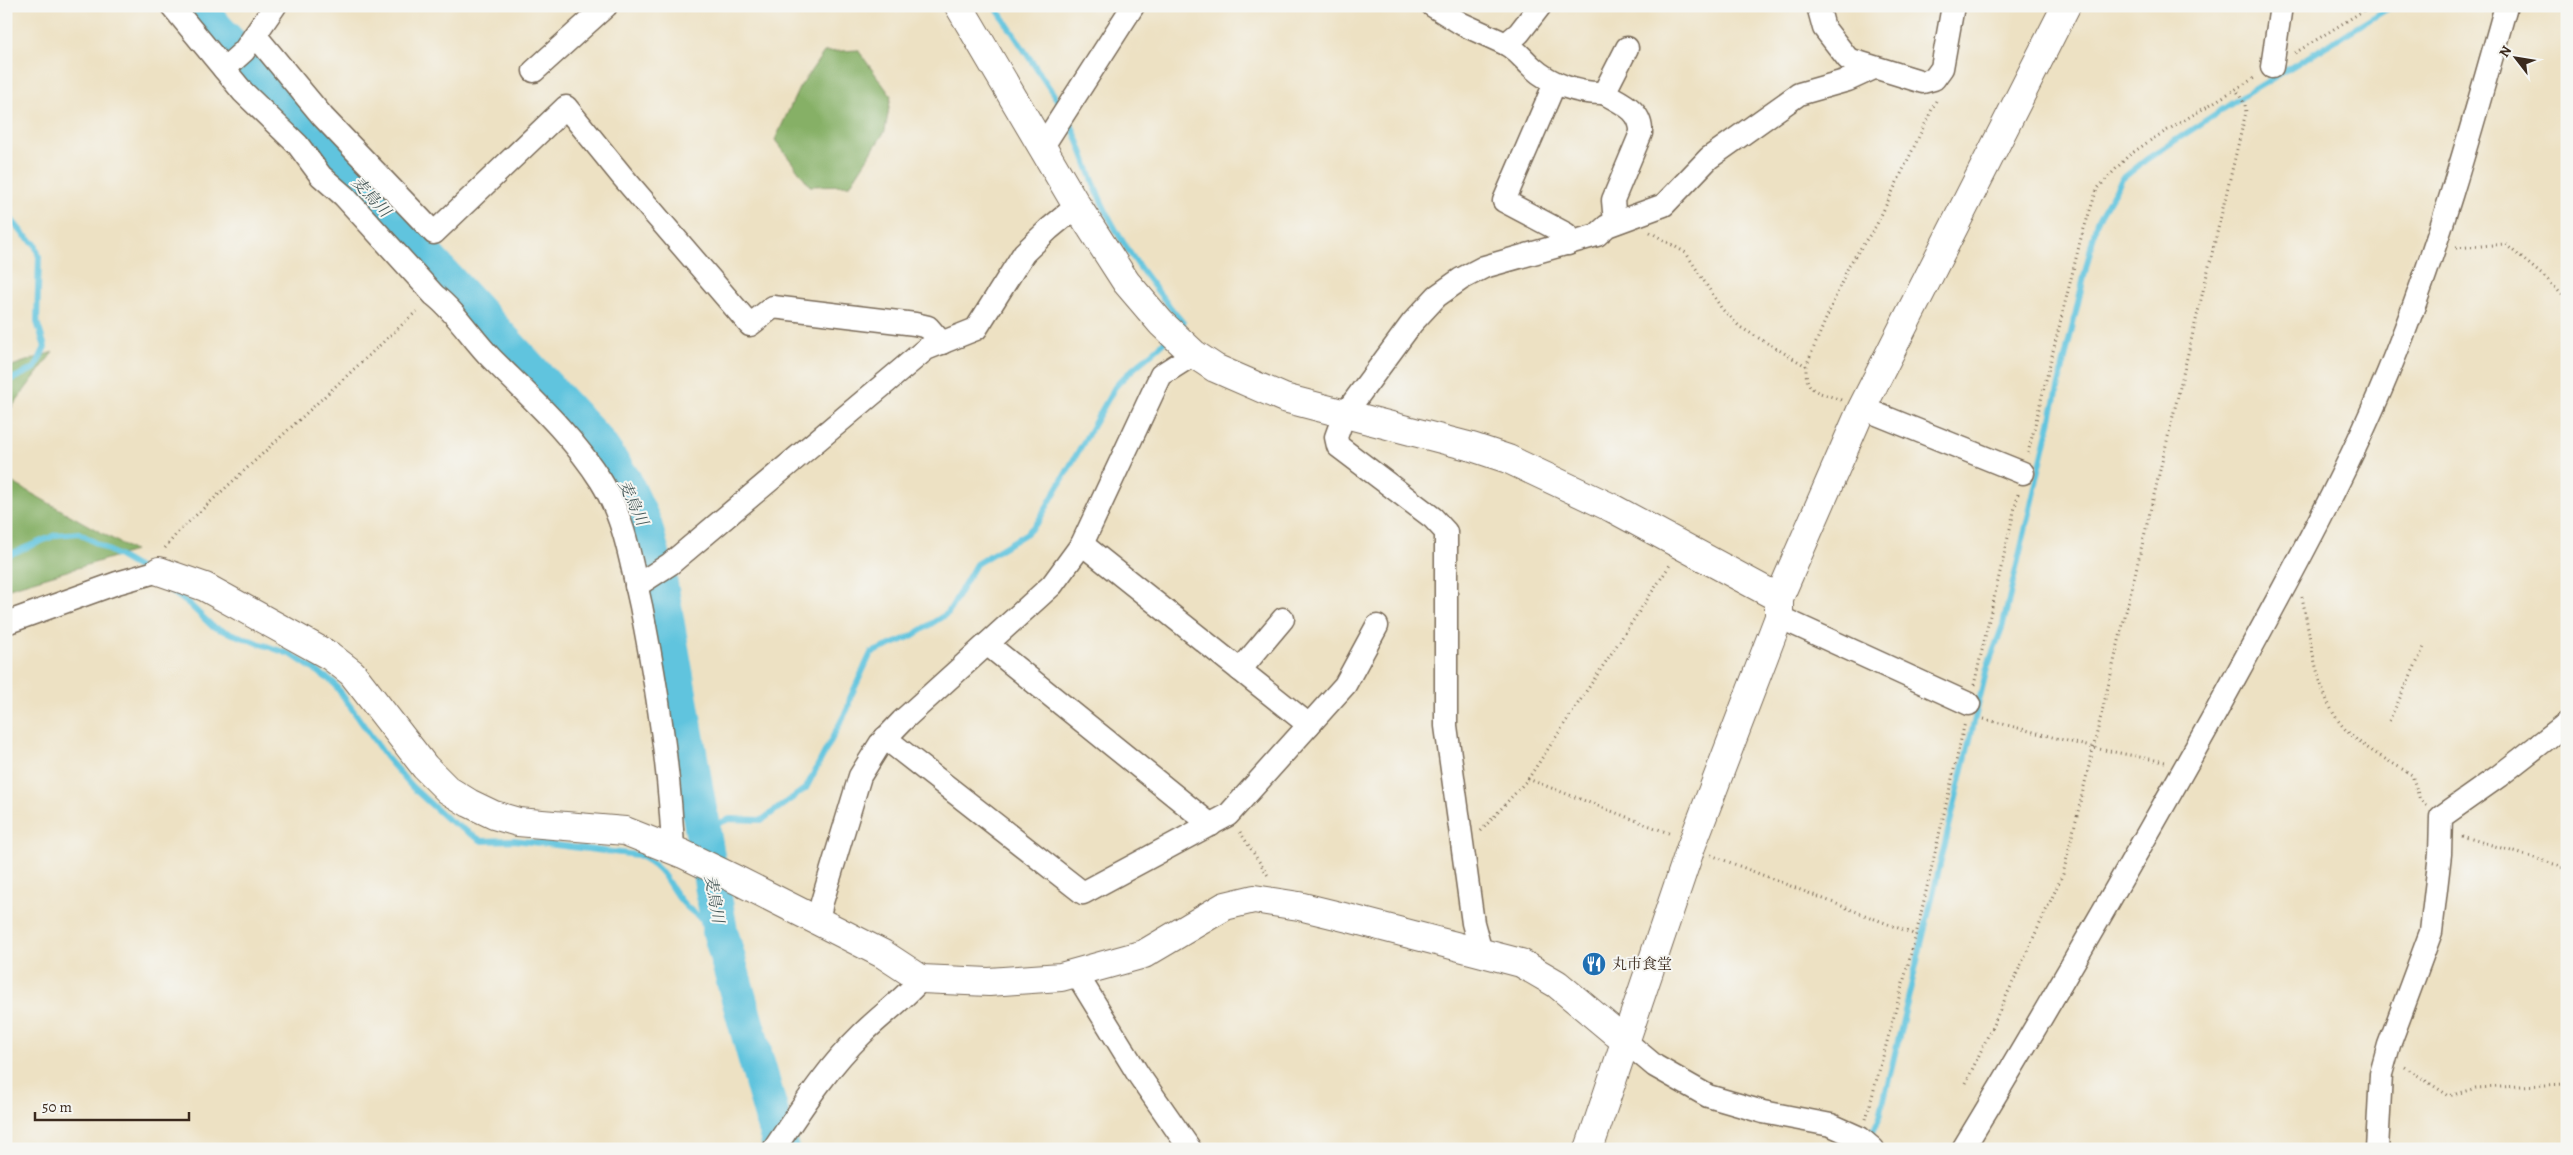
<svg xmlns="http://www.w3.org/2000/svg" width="2573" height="1155" font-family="Alegreya,'Noto Serif JP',serif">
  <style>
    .forest { fill: #86b066; stroke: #606d42 }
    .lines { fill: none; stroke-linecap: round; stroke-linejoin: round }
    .stream { stroke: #60c4de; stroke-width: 6 }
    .river { stroke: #60c4de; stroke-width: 36 }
    .minor-casing { stroke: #796a58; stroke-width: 25 }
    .tertiary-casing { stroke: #796a58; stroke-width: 30 }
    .path { stroke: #796a58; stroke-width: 3; stroke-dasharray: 1 4; stroke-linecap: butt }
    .minor { stroke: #fff; stroke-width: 22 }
    .tertiary { stroke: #fff; stroke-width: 28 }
    .labels { text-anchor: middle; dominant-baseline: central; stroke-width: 4; stroke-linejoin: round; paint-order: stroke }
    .poi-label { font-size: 15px; fill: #3b2a1e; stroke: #f6f6f2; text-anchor: start }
    .water-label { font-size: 16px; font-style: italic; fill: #465858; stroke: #f6f6f2 }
  </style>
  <rect width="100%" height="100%" fill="#f6f6f2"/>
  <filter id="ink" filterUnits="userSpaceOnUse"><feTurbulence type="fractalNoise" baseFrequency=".02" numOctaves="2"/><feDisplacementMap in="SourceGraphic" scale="10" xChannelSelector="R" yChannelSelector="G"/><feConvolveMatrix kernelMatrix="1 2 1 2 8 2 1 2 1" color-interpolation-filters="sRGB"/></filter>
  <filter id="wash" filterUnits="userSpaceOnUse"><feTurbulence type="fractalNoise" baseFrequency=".0096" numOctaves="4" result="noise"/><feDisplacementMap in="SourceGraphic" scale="20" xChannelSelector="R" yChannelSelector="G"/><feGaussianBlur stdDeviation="1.12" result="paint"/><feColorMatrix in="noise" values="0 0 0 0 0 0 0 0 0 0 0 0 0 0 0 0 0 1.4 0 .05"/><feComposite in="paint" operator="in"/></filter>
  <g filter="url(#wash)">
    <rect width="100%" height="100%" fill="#ede1c3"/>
    <!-- forest -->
    <g class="forest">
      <path d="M858,50L891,96L885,131L850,185L810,186L775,140L799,88L824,52Z"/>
      <path d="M53,352L6,415V368Z"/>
      <path d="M6,479L134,551L6,589Z"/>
    </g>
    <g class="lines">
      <!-- stream -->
      <g class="stream">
        <path d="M995,6L1062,107"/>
        <path d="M1067,116C1082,145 1089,176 1103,205C1123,249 1153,286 1183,323L1177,329"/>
        <path d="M6,213L24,235L35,244L39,257L37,322L45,347L35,368L6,382"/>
        <path d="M6,556L56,535L79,533L141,569"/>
        <path d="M161,584L189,604L213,627L292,655L333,682L386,757L412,787L447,819L482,841L514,840L637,855C668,869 665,884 685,905C694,915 709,923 720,931"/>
        <path d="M702,829L730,819L762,820L806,788L848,708L850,698L871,653L912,636L948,613L976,564L1027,533L1038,522L1115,387C1131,368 1151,356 1168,338"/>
        <path d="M1869,1141L1880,1116L1987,668L2003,625L2097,221L2122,179L2147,159L2237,100L2392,6"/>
      </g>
      <!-- river -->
      <path class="river" d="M195,6L597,442L624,481L644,524L660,584L720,931L781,1149"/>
    </g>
  </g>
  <g filter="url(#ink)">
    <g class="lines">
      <!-- minor casing -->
      <g class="minor-casing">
        <g id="minor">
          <path d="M172,6L243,92L298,145L321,176L344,196L434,295C457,313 472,339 492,359C530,397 572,435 601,481C625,519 631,563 641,606C657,687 670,768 673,850"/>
          <path d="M1433,6L1462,24L1506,44L1519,33L1540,6"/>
          <path d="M1818,6L1824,28L1848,59L1923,82L1934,79L1942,68L1953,6"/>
          <path d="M255,35L323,117L434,233L566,107L622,176L750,325L773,307L915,324L928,327L942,343"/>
          <path d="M1506,44C1518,51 1523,59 1532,67C1550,84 1579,94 1604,93"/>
          <path d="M2272,67L2281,6"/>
          <path d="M224,69L244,51L275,6"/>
          <path d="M534,71L606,6"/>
          <path d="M1555,83L1504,201L1566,234L1568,244"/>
          <path d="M1043,146L1133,6"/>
          <path d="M1615,222L1613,200L1641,133C1642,110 1621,103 1604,93L1627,48"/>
          <path d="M1862,408L2023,473"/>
          <path d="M1082,544L1309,725"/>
          <path d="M636,586L670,564L926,349L976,329L1024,253L1049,229L1077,206"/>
          <path d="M1779,617L1969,704"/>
          <path d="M6,623L117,583L159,571"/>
          <path d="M987,644L1211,825"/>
          <path d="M1240,670L1283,619"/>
          <path d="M885,738L1083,893L1228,815L1345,685L1377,626"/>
          <path d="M818,921L822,902L860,776L880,744L902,721L1052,585L1082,544L1161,375L1194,354"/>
          <path d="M1481,952L1473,923L1446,726V532L1433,518L1338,446L1336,437L1344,415L1412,323L1437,296L1461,279L1484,267L1597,235L1607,226L1664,205L1709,158L1799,94L1848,80L1874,68"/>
          <path d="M1076,973L1138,1074L1190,1149"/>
          <path d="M1624,1040L1655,1066L1708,1096L1763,1112L1831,1125L1860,1138L1873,1149"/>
          <path d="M774,1149C801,1109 827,1068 862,1034C881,1015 903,1000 921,979"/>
          <path d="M1963,1149C2050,1005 2134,859 2216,712C2280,595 2347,477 2396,353C2441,240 2473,123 2506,6"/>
          <path d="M2377,1149L2381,1074L2389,1045L2431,932L2440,854L2441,817L2499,776L2567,723"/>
        </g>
      </g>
      <!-- tertiary casing -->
      <g class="tertiary-casing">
        <g id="tertiary">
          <path d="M959,6L1077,206L1126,282L1161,323L1194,354L1215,368L1284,398L1472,447L1508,459L1612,508L1779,598"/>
          <path d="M159,571L205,587L330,656L352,673L425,767L448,790L469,803L494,815L518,822L625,831L683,854L739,881L883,954L921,979L989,982L1061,977L1144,954L1225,906L1254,899L1299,906L1352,919L1521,963L1557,984L1624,1040"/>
          <path d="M1589,1149L1691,847L1779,617V598L1862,408L2066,6"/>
        </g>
      </g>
      <!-- path -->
      <g class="path">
        <path d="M2295,53L2371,6"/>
        <path d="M1650,232L1686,253L1722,309L1740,327L1806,366"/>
        <path d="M2456,248L2505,244L2547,279L2567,300"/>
        <path d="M1841,400C1818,391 1805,394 1806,366L1849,265L1876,226L1936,101"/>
        <path d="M2028,453L2081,238L2097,189L2128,156L2151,140L2256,77"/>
        <path d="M165,548L179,531L419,309"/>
        <path d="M2302,597C2311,638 2316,699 2346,730C2364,749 2390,761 2412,775L2420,800L2426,805"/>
        <path d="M1974,685L2018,494"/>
        <path d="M1984,719L2094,748L2165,762"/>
        <path d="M2389,721L2425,645"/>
        <path d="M1528,779L1670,565"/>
        <path d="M1481,831L1528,779L1671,834"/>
        <path d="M1240,832L1269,877"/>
        <path d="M2462,836L2567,868"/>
        <path d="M1711,855L1916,935"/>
        <path d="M2405,1067L2449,1096L2476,1088L2567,1084"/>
        <path d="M1966,1083L2063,874L2246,112L2245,105L2236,89"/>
        <path d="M1866,1119L1916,935L1965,722"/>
      </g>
      <!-- minor -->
      <use href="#minor" class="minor"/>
      <!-- tertiary -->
      <use href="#tertiary" class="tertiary"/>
    </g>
  </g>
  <!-- icons -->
  <defs>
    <g id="restaurant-disc" transform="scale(1.25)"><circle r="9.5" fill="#1f6fb2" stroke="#f6f6f2"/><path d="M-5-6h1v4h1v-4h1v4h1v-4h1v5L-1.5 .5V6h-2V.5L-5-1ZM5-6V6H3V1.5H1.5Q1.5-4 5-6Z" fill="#fff"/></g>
  </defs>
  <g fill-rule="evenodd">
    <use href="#restaurant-disc" x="1594" y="964"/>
  </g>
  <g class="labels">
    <!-- poi labels -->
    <g class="poi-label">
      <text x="1612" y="964">丸市食堂</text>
    </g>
    <!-- water labels -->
    <g class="water-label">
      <text transform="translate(371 197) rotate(47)">麦鳥川</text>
      <text transform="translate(633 503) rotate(65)">麦鳥川</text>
      <text transform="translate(714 899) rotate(80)">麦鳥川</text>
    </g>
  </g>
  <!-- margin -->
  <rect width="2573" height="1155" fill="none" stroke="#f6f6f2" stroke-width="25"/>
  <!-- north arrow -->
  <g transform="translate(2516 58) rotate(301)" stroke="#f6f6f2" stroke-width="4" paint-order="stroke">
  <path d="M0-4L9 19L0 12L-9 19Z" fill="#3b2a1e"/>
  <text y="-8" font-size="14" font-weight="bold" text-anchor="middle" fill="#3b2a1e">N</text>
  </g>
  <!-- scale -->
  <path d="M35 1112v8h154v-8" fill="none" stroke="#3b2a1e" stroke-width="2.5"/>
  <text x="42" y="1112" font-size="15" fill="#3b2a1e" stroke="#f6f6f2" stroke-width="4" paint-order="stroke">50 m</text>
</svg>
